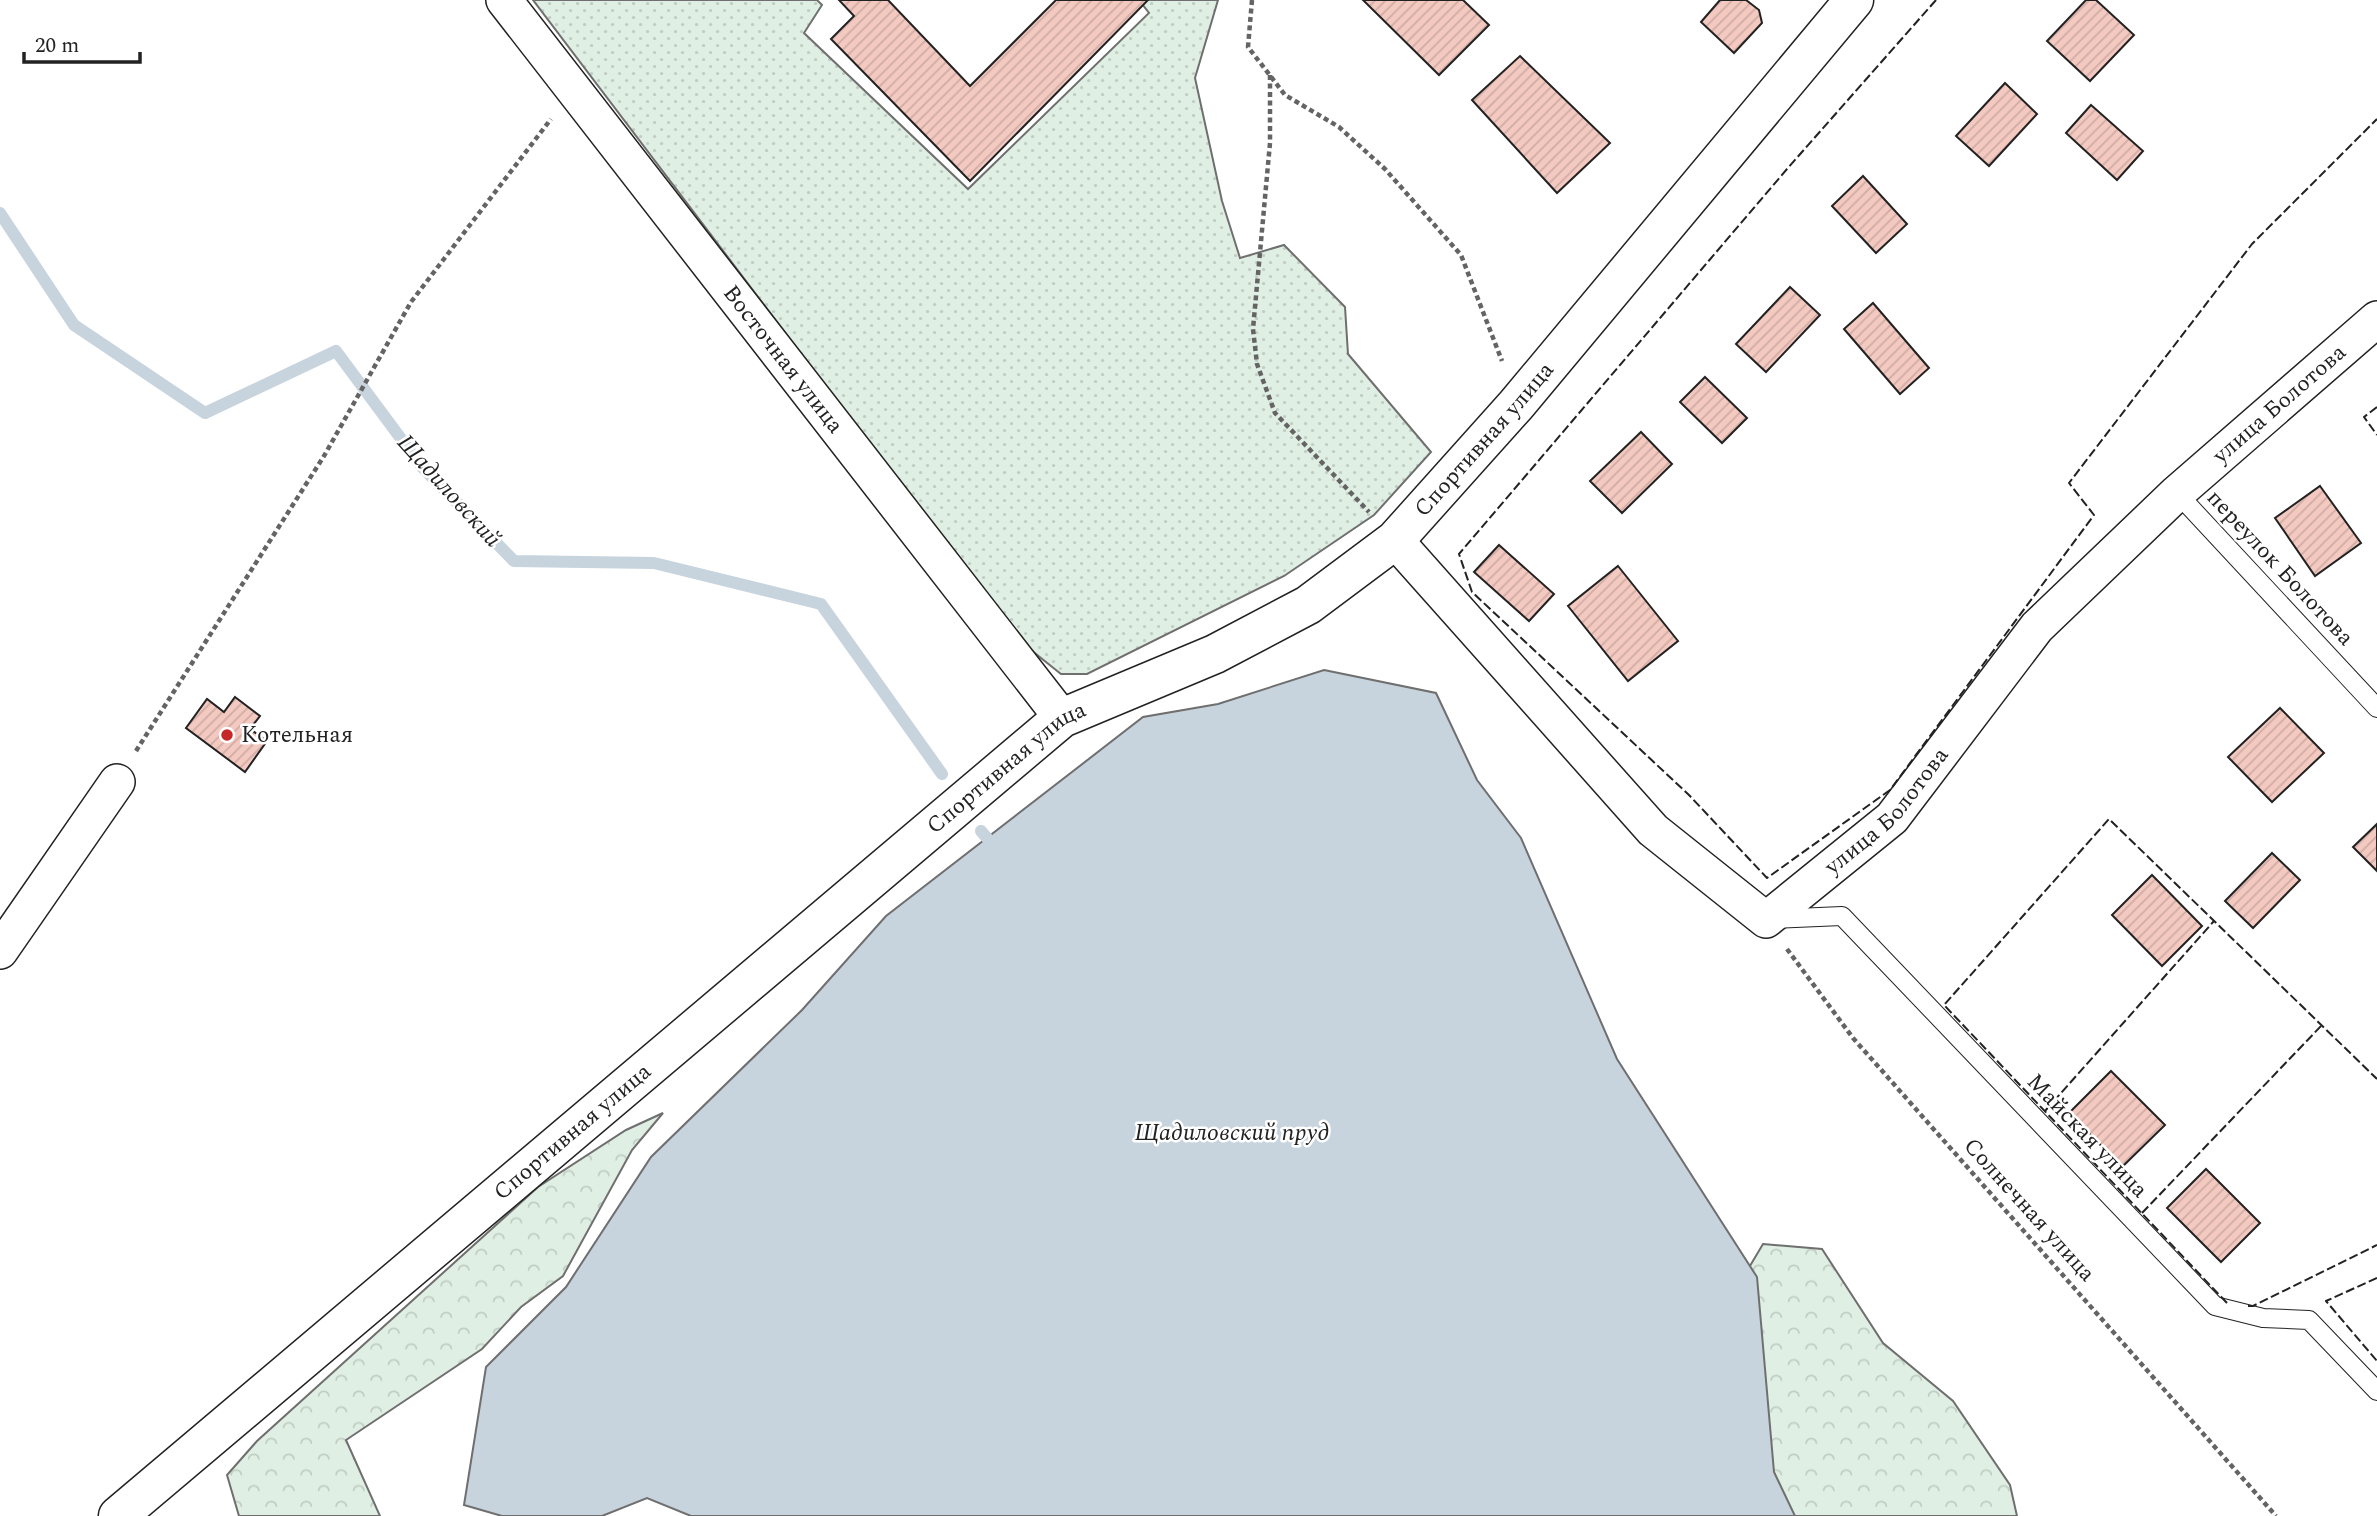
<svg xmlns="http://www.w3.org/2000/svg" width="2377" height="1516" font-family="Spectral,serif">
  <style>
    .grass { fill: url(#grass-dots); stroke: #6f6f6f; stroke-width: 2 }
    .forest { fill: url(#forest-crowns); stroke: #6f6f6f; stroke-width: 2 }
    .water { fill: #c7d3dd; stroke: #6f6f6f; stroke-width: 2 }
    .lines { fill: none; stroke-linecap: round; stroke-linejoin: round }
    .stream { stroke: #c7d3dd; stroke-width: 12 }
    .building { fill: url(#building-hatch); stroke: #222; stroke-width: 2 }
    .service-casing { stroke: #222; stroke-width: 20 }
    .minor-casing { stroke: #222; stroke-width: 38 }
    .tertiary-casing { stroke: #222; stroke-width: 41 }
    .path { stroke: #646464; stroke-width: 4.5; stroke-dasharray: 5 3.5; stroke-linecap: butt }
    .service { stroke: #fff; stroke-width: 18 }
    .minor { stroke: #fff; stroke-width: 35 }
    .tertiary { stroke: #fff; stroke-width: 38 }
    .fence { stroke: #222; stroke-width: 2; stroke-dasharray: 9 3.5; stroke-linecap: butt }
    .poi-dot { fill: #c62828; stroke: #fff; stroke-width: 2.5 }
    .labels { text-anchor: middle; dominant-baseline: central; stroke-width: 5; stroke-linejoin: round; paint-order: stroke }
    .street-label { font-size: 23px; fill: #222; stroke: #fff }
    .poi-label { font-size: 23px; fill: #222; stroke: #fff; text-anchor: start }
    .water-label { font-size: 24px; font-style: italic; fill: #222; stroke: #fff }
  </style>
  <defs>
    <pattern id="grass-dots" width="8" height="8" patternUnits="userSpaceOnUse" patternTransform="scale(1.75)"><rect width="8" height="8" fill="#e0efe3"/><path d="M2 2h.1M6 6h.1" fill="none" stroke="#c0cdc2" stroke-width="1.8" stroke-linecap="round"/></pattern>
    <pattern id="forest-crowns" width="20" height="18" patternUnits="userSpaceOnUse" patternTransform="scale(1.75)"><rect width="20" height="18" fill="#e0efe3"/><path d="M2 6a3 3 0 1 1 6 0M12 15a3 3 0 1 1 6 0" fill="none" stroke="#c0cdc2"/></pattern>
    <pattern id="building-hatch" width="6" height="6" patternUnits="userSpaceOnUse" patternTransform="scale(1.75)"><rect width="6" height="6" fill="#f3c9c0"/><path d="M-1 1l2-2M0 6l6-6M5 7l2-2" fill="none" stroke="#d0aca5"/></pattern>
  </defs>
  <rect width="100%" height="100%" fill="#fff"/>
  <!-- grass -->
  <path class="grass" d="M533,0H817L822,5L804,33L968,189L1149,13L1139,0H1218L1195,78L1222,201L1240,258L1284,245L1345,307L1348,354L1431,452L1374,515L1284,576L1087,674H1061L1031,650L846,413Z"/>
  <!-- forest -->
  <g class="forest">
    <path d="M663,1113L632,1150L563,1276L521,1307L482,1349L346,1440L380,1516H239L227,1475L257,1441L538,1187L626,1130Z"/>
    <path d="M1763,1244L1822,1249L1883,1343L1953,1401L2010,1485L2017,1516H1717L1703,1345Z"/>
  </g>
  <!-- water -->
  <path class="water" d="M1324,670L1436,693L1477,780L1521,838L1617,1059L1757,1277L1774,1472L1795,1516H691L647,1498L602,1516H502L464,1505L486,1367L566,1287L651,1157L802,1010L886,916L1143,717L1218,704Z"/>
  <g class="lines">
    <!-- stream -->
    <g class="stream">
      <path d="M0,213L74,325L205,413L336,351L422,467L514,561L654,563L821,604L942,774"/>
      <path d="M981,831L987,838"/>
    </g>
  </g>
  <!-- building -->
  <g class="building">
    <path d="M839,0H888L970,86L1056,0H1148L970,181L831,39L854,16Z"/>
    <path d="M1363,0H1463L1489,25L1439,75Z"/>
    <path d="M1720,0H1746L1759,10L1762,23L1734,53L1701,22Z"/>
    <path d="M2086,0H2096L2134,35L2090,81L2047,41Z"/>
    <path d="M1520,56L1610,143L1557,193L1472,100Z"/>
    <path d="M2005,83L2037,114L1989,166L1956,136Z"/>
    <path d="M2091,105L2143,151L2117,180L2066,133Z"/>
    <path d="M1863,176L1907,224L1876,253L1832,206Z"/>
    <path d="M1790,287L1820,315L1766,372L1736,344Z"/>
    <path d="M1873,303L1929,368L1900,394L1844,329Z"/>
    <path d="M1705,377L1747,418L1722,443L1680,402Z"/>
    <path d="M1641,432L1672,464L1622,513L1590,481Z"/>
    <path d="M2320,486L2361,543L2315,576L2275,518Z"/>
    <path d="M1499,545L1554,594L1529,621L1474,572Z"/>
    <path d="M1618,566L1678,641L1628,681L1568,606Z"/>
    <path d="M235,697L260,716L250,729L267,741L245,772L186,728L207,699L224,712Z"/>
    <path d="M2280,708L2324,753L2272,802L2228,757Z"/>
    <path d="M2377,824V871L2353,847Z"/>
    <path d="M2272,853L2300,880L2253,928L2225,901Z"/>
    <path d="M2152,875L2202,926L2162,966L2112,915Z"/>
    <path d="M2111,1071L2165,1125L2122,1167L2069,1113Z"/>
    <path d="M2206,1169L2260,1223L2221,1262L2167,1208Z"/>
  </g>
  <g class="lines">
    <!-- service casing -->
    <g class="service-casing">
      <g id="service">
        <path d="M2177,493L2377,708"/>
        <path d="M1772,919L1842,916L2215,1306L2263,1318L2309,1320L2377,1391"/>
      </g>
    </g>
    <!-- minor casing -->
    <g class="minor-casing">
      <g id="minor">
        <path id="s1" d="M504,0L1062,718"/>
        <path id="s2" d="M1395,540L1653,830L1766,920L1892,818L2037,627L2177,493L2377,319"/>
        <path d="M0,951L117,782"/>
      </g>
    </g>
    <!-- tertiary casing -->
    <g class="tertiary-casing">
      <g id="tertiary">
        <path id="s3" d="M118,1516L1062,718L1215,654L1308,605L1395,540L1516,405L1854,0"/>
      </g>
    </g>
    <!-- path -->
    <g class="path">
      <path d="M1252,0L1248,47L1285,95L1339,127L1385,169L1461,255L1502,361"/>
      <path d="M1270,75V143L1253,329L1257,364L1275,413L1369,512"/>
      <path d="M136,751L324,456L411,302L551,119"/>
      <path d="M1787,949L1853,1038L2276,1516"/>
    </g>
    <!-- service -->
    <use href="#service" class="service"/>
    <!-- minor -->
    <use href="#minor" class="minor"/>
    <!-- tertiary -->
    <use href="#tertiary" class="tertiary"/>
    <!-- fence -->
    <g class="fence">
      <path d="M1936,0L1787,169L1459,554L1472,592L1689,795L1767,878L1890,790L2094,515L2069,483L2252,244L2377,119"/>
      <path d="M2377,407L2364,417L2377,435"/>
      <path d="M2045,1111L2214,921"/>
      <path d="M2142,1213L2322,1025"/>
      <path d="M2377,1278L2326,1301L2377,1361"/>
      <path d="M2227,1303L1944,1005L2109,819L2377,1079"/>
      <path d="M2248,1306H2253L2377,1245"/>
    </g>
  </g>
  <!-- markers -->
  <circle class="poi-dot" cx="227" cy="735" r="7"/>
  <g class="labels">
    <!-- street labels -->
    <g class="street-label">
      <text stroke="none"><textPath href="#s1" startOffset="455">Восточная улица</textPath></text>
      <text stroke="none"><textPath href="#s2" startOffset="1264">улица Болотова</textPath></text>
      <text stroke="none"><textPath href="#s3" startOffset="1750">Спортивная улица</textPath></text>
      <text transform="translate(2280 568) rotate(47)">переулок Болотова</text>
      <text stroke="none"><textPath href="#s3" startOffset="1162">Спортивная улица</textPath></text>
      <text stroke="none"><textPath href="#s2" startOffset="696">улица Болотова</textPath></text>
      <text stroke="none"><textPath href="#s3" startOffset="595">Спортивная улица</textPath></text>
      <text transform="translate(2087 1136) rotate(46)">Майская улица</text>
      <text transform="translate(2029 1210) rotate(48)">Солнечная улица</text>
    </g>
    <!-- poi labels -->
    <g class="poi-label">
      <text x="241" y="735">Котельная</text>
    </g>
    <!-- water labels -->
    <g class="water-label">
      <text transform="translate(449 491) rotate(48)">Щадиловский</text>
      <text x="1232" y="1133">Щадиловский пруд</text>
    </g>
  </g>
  <!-- scale -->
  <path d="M24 52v10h116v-10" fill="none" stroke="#222222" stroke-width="3.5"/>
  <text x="35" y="52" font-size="21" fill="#222222" stroke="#ffffff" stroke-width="5" paint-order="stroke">20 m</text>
</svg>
